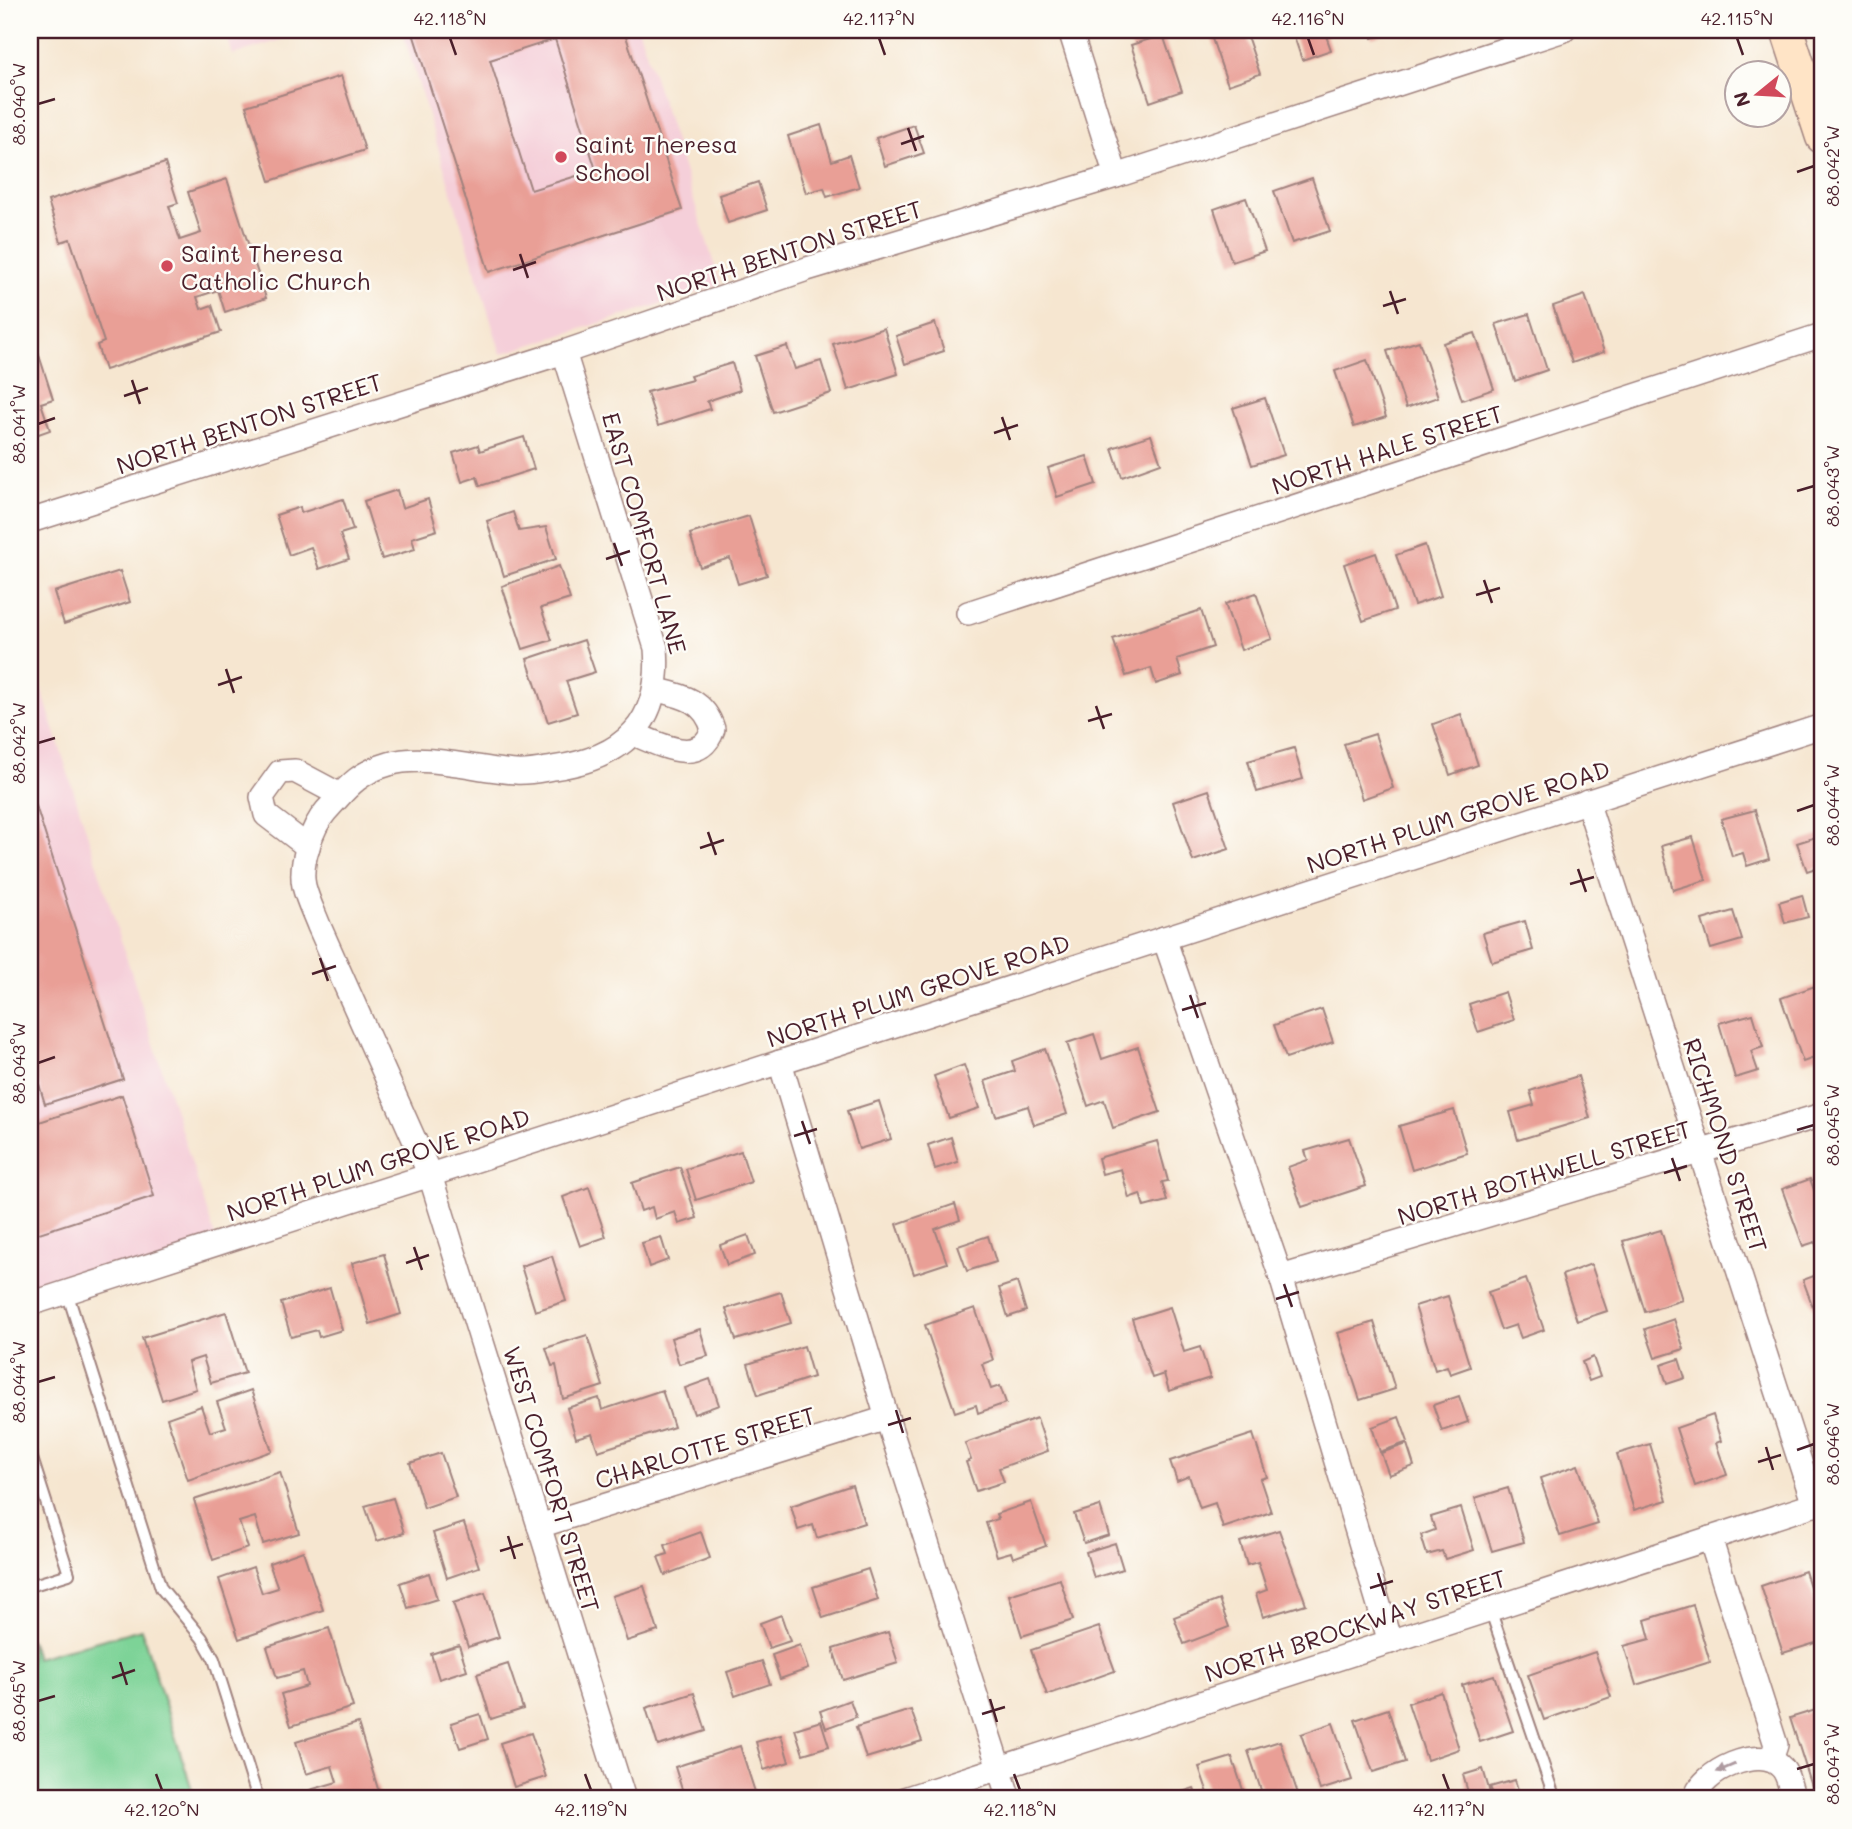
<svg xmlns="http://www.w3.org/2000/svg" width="1852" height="1829" font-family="Mali,sans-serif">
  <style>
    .built { fill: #f5cfd9 }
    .green { fill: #7dd397; stroke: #647961; stroke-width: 2 }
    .building { fill: #e99f96; fill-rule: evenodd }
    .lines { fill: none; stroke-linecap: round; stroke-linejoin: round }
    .lane-casing { stroke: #a0827e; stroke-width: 14 }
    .street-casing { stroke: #a0827e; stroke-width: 26 }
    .secondary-casing { stroke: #a0827e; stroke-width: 35 }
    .lane { stroke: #fff; stroke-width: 10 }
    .street { stroke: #fff; stroke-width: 23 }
    .secondary { stroke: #ffe4c6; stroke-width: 32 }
    .oneway { fill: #ae9aa0 }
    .ticks { fill: none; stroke: #4a1f2b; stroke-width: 2.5 }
    .poi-dot { fill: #d1495b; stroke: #fdfcf7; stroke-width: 2.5 }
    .labels { text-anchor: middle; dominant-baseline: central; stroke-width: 5; stroke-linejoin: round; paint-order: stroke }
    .poi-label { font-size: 24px; fill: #4a1f2b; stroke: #fdfcf7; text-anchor: start }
    .street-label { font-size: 24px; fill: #4a1f2b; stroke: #fdfcf7 }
    .neatline { fill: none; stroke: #4a1f2b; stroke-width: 2.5 }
    .ticks-label { font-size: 18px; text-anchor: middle; fill: #4a1f2b }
  </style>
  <rect width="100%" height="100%" fill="#fdfcf7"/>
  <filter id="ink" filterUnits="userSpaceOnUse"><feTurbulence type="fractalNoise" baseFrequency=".0143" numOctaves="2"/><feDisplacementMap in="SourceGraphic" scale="14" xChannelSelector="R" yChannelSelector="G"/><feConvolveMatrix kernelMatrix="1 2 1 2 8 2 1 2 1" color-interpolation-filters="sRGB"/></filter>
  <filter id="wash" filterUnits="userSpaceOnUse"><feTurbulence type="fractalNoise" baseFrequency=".00686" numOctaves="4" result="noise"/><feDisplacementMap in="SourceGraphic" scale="28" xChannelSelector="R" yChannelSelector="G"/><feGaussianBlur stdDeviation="1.57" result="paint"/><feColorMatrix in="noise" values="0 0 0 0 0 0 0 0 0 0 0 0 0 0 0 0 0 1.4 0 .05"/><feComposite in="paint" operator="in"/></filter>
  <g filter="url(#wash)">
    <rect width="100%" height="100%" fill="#f6e6d0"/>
    <!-- built -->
    <g class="built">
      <path d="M225,30H312L233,55Z"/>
      <path d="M402,30H639L721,285L501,354Z"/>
      <path d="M30,653L217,1243L30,1304Z"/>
    </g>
    <!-- green -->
    <path class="green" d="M141,1629L195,1799H30V1639L36,1658Z"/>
    <g id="blocks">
      <!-- building -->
      <g class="building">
        <path d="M412,30H624L682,210L489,272ZM555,39L596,170L531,190L490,60Z"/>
        <path d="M1209,30H1245L1260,74L1228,85Z"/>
        <path d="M1292,30H1324L1331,50L1302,60Z"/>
        <path d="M1370,30H1395L1372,38Z"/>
        <path d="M1163,35L1182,91L1150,102L1131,45Z"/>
        <path d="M341,76L365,150L270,181L246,106Z"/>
        <path d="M821,125L832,161L849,155L859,187L827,197L824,188L806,193L788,136Z"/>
        <path d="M914,125L924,153L885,166L876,138Z"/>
        <path d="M165,163L178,203L169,206L180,240L201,233L188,192L227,179L266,298L225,312L218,290L197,297L201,309L212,305L221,332L105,370L97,345L104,342L70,239L61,242L48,201Z"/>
        <path d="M1312,178L1330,231L1292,243L1274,191Z"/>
        <path d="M758,182L767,210L728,223L719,195Z"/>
        <path d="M1246,198L1265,251L1232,262L1214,209Z"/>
        <path d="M1585,295L1604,352L1572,363L1553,306Z"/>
        <path d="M1529,314L1547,370L1515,381L1496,324Z"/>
        <path d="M935,323L944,351L905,364L896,336Z"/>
        <path d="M30,327L53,399L41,403L50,430L30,437Z"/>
        <path d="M884,328L898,374L848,390L833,344Z"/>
        <path d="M1475,333L1494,389L1462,400L1443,343Z"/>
        <path d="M1419,341L1438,397L1406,408L1387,351Z"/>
        <path d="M787,346L795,369L821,361L831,393L773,412L755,356Z"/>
        <path d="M1367,360L1386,417L1354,427L1335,371Z"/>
        <path d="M732,363L740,390L707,401L710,409L658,426L647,392L692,380L690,376Z"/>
        <path d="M1265,398L1284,455L1252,465L1233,408Z"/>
        <path d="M1151,435L1161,463L1122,477L1112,448Z"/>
        <path d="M524,437L534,469L480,486L477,477L462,482L453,453L478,445L480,451Z"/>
        <path d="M1087,456L1096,484L1057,497L1048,468Z"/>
        <path d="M397,490L402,508L428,499L437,530L412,538L415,549L382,559L364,501Z"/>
        <path d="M343,499L353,530L340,534L349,559L319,569L311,547L289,555L276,515L300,507L301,513Z"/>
        <path d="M513,512L519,531L546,527L556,559L504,576L487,521Z"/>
        <path d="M749,516L767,575L738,584L730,558L700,567L690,534Z"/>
        <path d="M1425,545L1441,596L1414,605L1396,555Z"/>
        <path d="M1376,553L1395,610L1363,621L1344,564Z"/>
        <path d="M559,566L570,599L541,608L552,640L523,649L502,586Z"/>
        <path d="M120,571L130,602L64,624L54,592Z"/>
        <path d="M1256,593L1272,639L1241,650L1225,604Z"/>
        <path d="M1201,610L1213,647L1177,659L1182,675L1156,684L1151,668L1126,676L1113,639Z"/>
        <path d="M584,640L595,672L566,681L577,713L548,722L527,659Z"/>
        <path d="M1461,714L1478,765L1450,775L1433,724Z"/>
        <path d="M1375,734L1393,788L1362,799L1344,744Z"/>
        <path d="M1294,748L1303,779L1257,792L1248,761Z"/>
        <path d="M30,787L123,1079L45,1104L30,1055Z"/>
        <path d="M1209,790L1229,849L1193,861L1173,802Z"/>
        <path d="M1755,810L1769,859L1747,866L1743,853L1732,856L1721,819Z"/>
        <path d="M1822,835V866L1807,871L1797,843Z"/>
        <path d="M1693,837L1706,880L1673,890L1661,846Z"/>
        <path d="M1802,895L1808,917L1785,923L1779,902Z"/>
        <path d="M1733,911L1742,940L1711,949L1702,920Z"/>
        <path d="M1525,921L1533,950L1492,962L1483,933Z"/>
        <path d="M1815,986L1822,1013V1055L1803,1062L1781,998Z"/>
        <path d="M1505,992L1514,1020L1478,1032L1469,1004Z"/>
        <path d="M1322,1009L1333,1042L1286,1058L1274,1025Z"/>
        <path d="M1753,1014L1763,1047L1751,1051L1758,1071L1735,1078L1719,1023Z"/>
        <path d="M1094,1034L1102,1059L1138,1047L1160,1112L1113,1128L1104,1100L1088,1106L1067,1043Z"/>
        <path d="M1045,1049L1067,1114L1034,1125L1028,1106L996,1116L985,1081L1015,1071L1012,1061Z"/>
        <path d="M964,1065L979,1108L949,1118L934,1076Z"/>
        <path d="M1578,1076L1590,1118L1518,1140L1510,1112L1534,1105L1530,1091Z"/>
        <path d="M122,1095L154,1196L30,1236V1125Z"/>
        <path d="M879,1101L891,1139L859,1149L847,1111Z"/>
        <path d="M1454,1110L1467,1153L1412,1170L1399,1126Z"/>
        <path d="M951,1137L958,1162L935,1169L928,1145Z"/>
        <path d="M1349,1138L1366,1186L1302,1207L1288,1167L1308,1160L1305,1151Z"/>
        <path d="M1157,1141L1168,1181L1162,1182L1167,1201L1144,1207L1140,1194L1129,1198L1121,1169L1102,1174L1098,1158Z"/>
        <path d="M741,1151L751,1182L696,1200L686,1169Z"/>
        <path d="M680,1167L697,1218L679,1224L675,1212L655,1219L652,1207L641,1211L632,1183Z"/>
        <path d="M1810,1179L1818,1201L1822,1200V1245L1817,1247L1815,1242L1803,1246L1782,1189Z"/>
        <path d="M589,1187L606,1237L580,1246L563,1197Z"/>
        <path d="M955,1204L960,1220L935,1229L947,1263L914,1274L897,1224Z"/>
        <path d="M1661,1230L1682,1300L1645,1312L1623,1241Z"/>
        <path d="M748,1235L755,1255L727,1265L720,1245Z"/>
        <path d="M988,1236L996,1262L967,1271L958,1246Z"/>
        <path d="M661,1237L668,1260L649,1267L642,1243Z"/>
        <path d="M384,1254L401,1314L370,1324L352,1263Z"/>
        <path d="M552,1256L566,1301L535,1311L521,1266Z"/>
        <path d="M1591,1264L1607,1311L1577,1321L1562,1275Z"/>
        <path d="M1822,1273V1304L1813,1307L1803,1280Z"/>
        <path d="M1526,1279L1544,1330L1521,1338L1516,1325L1501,1330L1488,1292Z"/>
        <path d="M1017,1282L1026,1311L1008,1317L999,1288Z"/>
        <path d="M330,1288L342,1330L319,1337L317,1330L291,1337L281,1303Z"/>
        <path d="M781,1292L791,1323L736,1340L726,1309Z"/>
        <path d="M1448,1296L1470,1367L1450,1374L1447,1366L1435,1370L1415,1306Z"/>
        <path d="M1170,1307L1184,1352L1200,1347L1210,1378L1169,1391L1164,1374L1152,1378L1132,1319Z"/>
        <path d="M975,1308L993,1360L982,1364L991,1389L1000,1386L1006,1403L978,1413L976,1405L955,1412L925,1325Z"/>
        <path d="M226,1312L245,1373L211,1383L203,1357L188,1362L196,1389L162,1400L142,1338Z"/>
        <path d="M1674,1319L1684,1349L1655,1358L1645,1329Z"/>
        <path d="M1374,1322L1395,1389L1360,1400L1338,1333Z"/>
        <path d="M700,1329L708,1356L679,1364L671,1338Z"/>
        <path d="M587,1335L603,1386L563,1399L556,1365L552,1366L546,1348Z"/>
        <path d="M804,1346L813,1377L758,1395L748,1364Z"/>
        <path d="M1593,1357L1600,1377L1589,1381L1582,1362Z"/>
        <path d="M1679,1359L1685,1378L1667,1384L1661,1365Z"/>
        <path d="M710,1379L719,1405L694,1414L685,1388Z"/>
        <path d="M251,1390L272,1451L188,1480L167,1418L201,1406L210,1432L226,1427L217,1402Z"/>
        <path d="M662,1390L674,1427L598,1451L592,1433L576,1438L567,1408L599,1398L602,1410Z"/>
        <path d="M1459,1396L1468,1422L1442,1431L1433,1405Z"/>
        <path d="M1713,1415L1721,1441L1716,1443L1727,1475L1695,1486L1676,1428Z"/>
        <path d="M1399,1417L1408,1442L1380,1452L1372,1427Z"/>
        <path d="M1037,1418L1048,1451L999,1468L1004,1482L976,1491L966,1462L971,1460L965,1443Z"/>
        <path d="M1253,1434L1267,1477L1260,1479L1271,1512L1223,1528L1215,1503L1200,1508L1189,1476L1177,1481L1170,1461Z"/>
        <path d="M1407,1444L1414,1466L1389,1475L1381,1453Z"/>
        <path d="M1650,1444L1667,1500L1634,1510L1617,1454Z"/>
        <path d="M441,1453L456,1497L424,1508L410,1463Z"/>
        <path d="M1578,1465L1598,1524L1560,1536L1540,1478Z"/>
        <path d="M280,1472L299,1533L263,1544L255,1517L239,1522L248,1548L213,1560L194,1500Z"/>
        <path d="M852,1485L864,1523L817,1538L813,1525L798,1530L791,1506Z"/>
        <path d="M1508,1488L1524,1542L1492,1551L1475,1498Z"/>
        <path d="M393,1498L404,1533L377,1541L365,1506Z"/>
        <path d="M1031,1502L1046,1546L1013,1558L1011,1552L997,1556L986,1523L998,1519L996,1514Z"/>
        <path d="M1100,1506L1109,1535L1084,1543L1074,1514Z"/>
        <path d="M1461,1508L1474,1550L1445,1559L1442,1551L1427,1555L1421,1535L1435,1530L1431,1517Z"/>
        <path d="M464,1523L479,1567L447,1578L433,1533Z"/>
        <path d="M1279,1530L1306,1604L1263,1617L1256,1594L1267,1590L1258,1562L1247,1565L1240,1542Z"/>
        <path d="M701,1532L710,1558L665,1575L658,1557L668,1554L665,1545Z"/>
        <path d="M1115,1543L1123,1569L1094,1578L1086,1552Z"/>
        <path d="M303,1551L323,1610L239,1639L219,1579L253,1567L262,1593L278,1588L269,1563Z"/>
        <path d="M868,1569L878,1600L823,1618L813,1587Z"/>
        <path d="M1805,1571L1822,1625V1641L1783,1653L1761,1586Z"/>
        <path d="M429,1573L437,1599L408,1608L400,1583Z"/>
        <path d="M1060,1579L1073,1620L1022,1636L1009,1595Z"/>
        <path d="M644,1586L658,1631L627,1641L612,1596Z"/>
        <path d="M485,1593L499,1637L468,1647L453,1603Z"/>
        <path d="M1219,1600L1229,1627L1184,1644L1174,1617Z"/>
        <path d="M1693,1605L1710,1662L1636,1685L1624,1646L1650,1639L1645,1620Z"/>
        <path d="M781,1615L790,1641L769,1648L760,1623Z"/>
        <path d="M1099,1627L1115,1671L1047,1695L1031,1650Z"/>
        <path d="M329,1628L353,1707L291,1726L281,1694L307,1686L303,1671L277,1678L267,1647Z"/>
        <path d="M888,1632L898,1663L843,1680L833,1649Z"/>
        <path d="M459,1645L467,1670L439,1679L431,1654Z"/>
        <path d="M800,1645L808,1669L780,1679L772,1655Z"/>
        <path d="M1595,1652L1611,1697L1544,1720L1528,1675Z"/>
        <path d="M762,1661L770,1684L735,1696L727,1672Z"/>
        <path d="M508,1664L523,1709L491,1719L477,1674Z"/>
        <path d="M1494,1675L1513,1731L1480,1742L1462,1685Z"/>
        <path d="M1441,1692L1459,1749L1427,1760L1408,1703Z"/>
        <path d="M694,1693L706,1731L658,1746L646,1708Z"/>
        <path d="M850,1700L856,1717L826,1728L820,1711Z"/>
        <path d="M1822,1708V1799H1816L1790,1718Z"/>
        <path d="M1388,1709L1405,1762L1373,1772L1355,1720Z"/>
        <path d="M911,1710L922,1741L866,1758L856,1727Z"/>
        <path d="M480,1714L488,1739L460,1748L451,1723Z"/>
        <path d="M821,1721L829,1746L803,1754L795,1729Z"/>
        <path d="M358,1723L381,1799H313L310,1790L337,1782L332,1766L306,1774L296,1742Z"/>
        <path d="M1333,1723L1352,1780L1320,1790L1301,1734Z"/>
        <path d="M531,1733L546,1777L514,1787L500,1743Z"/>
        <path d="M781,1735L789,1762L764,1770L756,1742Z"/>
        <path d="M1280,1741L1299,1797L1264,1799L1248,1751Z"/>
        <path d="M740,1746L756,1795L743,1799H732L730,1793L714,1799H685L675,1767Z"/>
        <path d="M1232,1757L1246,1799H1210L1199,1767Z"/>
        <path d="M1483,1769L1491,1796L1470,1799L1463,1775Z"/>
        <path d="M1515,1780L1521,1799H1495L1490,1787Z"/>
        <path d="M1194,1788L1197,1799H1174L1173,1795Z"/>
      </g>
    </g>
  </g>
  <g filter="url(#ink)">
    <use href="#blocks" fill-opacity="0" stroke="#a0827e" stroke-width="2"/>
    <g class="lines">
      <!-- lane casing -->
      <g class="lane-casing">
        <g id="lane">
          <path d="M67,1292L161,1588L202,1638L214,1659L258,1799"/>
          <path d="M30,1452L69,1574L30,1586"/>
          <path d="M1490,1609L1555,1799"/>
        </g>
      </g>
      <!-- street casing -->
      <g class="street-casing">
        <g id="street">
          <path d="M1070,30L1116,176"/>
          <path d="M564,352L656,648C662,722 625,758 553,768C541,770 528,773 516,772C478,770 425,753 389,764C357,773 347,788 326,811C312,827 299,864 304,886C307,899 314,913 319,926L430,1175L624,1799"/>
          <path d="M30,521L564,352L807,269L1116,176L1564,30"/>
          <path d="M968,613L1822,335"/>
          <path d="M634,734C661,745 700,767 713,729C704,700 683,696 657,690"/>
          <path d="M1587,801L1814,1505"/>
          <path d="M308,847L266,815L262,797L280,772L295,771L340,795"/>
          <path d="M1164,938L1281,1277L1390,1642"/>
          <path d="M780,1062L887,1418L1009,1799"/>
          <path d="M1281,1277L1822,1115"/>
          <path d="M30,1304L1822,726"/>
          <path d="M539,1526L887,1418"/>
          <path d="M1710,1538L1776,1745L1771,1760"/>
          <path d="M904,1799L1822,1502"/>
          <path d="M1695,1799C1700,1772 1761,1743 1782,1768C1788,1774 1791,1791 1794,1799"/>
        </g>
      </g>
      <!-- secondary casing -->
      <g class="secondary-casing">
        <path id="secondary" d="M1787,30L1822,137"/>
      </g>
      <!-- lane -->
      <use href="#lane" class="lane"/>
      <!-- street -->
      <use href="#street" class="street"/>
      <!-- secondary -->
      <use href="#secondary" class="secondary"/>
    </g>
    <!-- one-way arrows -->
    <defs><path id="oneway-solid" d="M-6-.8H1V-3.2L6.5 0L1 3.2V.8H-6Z" transform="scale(1.75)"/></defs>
    <use class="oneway" href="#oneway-solid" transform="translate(1726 1768) rotate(157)"/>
  </g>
  <!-- ticks -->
  <path class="ticks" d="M450,38L456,55M879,38L885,55M1308,38L1314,55M1737,38L1743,55M38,104L55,99M908,128L916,151M901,144L924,136M1797,172L1814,166M520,254L528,278M513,270L536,262M1390,291L1398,314M1383,306L1406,299M132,380L140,404M124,396L148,388M1002,417L1010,440M38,424L55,418M994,433L1018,425M1797,491L1814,486M614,543L622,566M606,559L630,551M1484,580L1492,603M1476,595L1500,588M226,669L234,693M218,685L242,677M1096,706L1104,729M1088,721L1112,714M38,743L55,738M1797,811L1814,805M708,832L716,855M700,848L724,840M1578,869L1586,892M1570,884L1594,877M320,958L328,981M312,974L336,966M1190,995L1198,1018M1182,1010L1206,1003M38,1063L55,1057M802,1121L810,1144M1797,1130L1814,1125M794,1136L817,1129M1672,1158L1680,1181M1664,1173L1687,1166M414,1247L422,1270M406,1263L429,1255M1284,1284L1292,1307M1276,1299L1299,1292M38,1382L55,1377M896,1410L903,1433M888,1425L911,1418M1766,1447L1773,1470M1797,1450L1814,1444M1758,1462L1781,1455M508,1536L515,1559M500,1551L523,1544M1378,1573L1385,1596M1370,1588L1393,1581M120,1662L127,1685M112,1678L135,1670M990,1699L997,1722M38,1701L55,1696M982,1714L1005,1707M1797,1769L1814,1764M156,1774L162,1790M585,1774L591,1790M1014,1774L1020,1790M1443,1774L1449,1790"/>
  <!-- markers -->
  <g class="poi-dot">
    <circle cx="561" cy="157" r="7"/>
    <circle cx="167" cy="266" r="7"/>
  </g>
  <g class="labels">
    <!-- poi labels -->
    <g class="poi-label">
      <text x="575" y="143">Saint Theresa<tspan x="575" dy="28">School</tspan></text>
      <text x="181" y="252">Saint Theresa<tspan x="181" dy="28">Catholic Church</tspan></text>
    </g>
    <!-- street labels -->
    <g class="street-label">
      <text transform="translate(789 250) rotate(-18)">NORTH BENTON STREET</text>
      <text transform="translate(249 423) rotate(-18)">NORTH BENTON STREET</text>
      <text transform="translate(1387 449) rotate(-18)">NORTH HALE STREET</text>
      <text transform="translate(645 533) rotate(74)">EAST COMFORT LANE</text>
      <text transform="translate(1458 816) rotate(-18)">NORTH PLUM GROVE ROAD</text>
      <text transform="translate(918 990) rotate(-18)">NORTH PLUM GROVE ROAD</text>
      <text transform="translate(1726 1145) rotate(72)">RICHMOND STREET</text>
      <text transform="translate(378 1164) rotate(-18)">NORTH PLUM GROVE ROAD</text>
      <text transform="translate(1544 1172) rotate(-17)">NORTH BOTHWELL STREET</text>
      <text transform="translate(705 1447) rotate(-17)">CHARLOTTE STREET</text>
      <text transform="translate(552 1479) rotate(73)">WEST COMFORT STREET</text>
      <text transform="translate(1355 1625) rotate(-18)">NORTH BROCKWAY STREET</text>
    </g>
  </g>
  <!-- margin -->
  <rect width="1852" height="1829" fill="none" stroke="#fdfcf7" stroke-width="77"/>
  <!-- north arrow -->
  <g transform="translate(1758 94) rotate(252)"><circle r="33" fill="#fdfcf7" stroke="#b5a4a5" stroke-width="2"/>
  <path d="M0-5L12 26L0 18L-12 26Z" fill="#d1495b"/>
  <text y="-10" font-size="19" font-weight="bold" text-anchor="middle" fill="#4a1f2b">N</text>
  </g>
  <rect x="38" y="38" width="1776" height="1752" class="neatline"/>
  <g class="ticks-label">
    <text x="450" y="25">42.118°N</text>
    <text x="879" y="25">42.117°N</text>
    <text x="1308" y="25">42.116°N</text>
    <text x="1737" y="25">42.115°N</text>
    <text transform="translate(19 104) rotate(-90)" y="6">88.040°W</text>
    <text transform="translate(1833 166) rotate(-90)" y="6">88.042°W</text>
    <text transform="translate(19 424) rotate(-90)" y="6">88.041°W</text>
    <text transform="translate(1833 486) rotate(-90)" y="6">88.043°W</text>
    <text transform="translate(19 743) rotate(-90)" y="6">88.042°W</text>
    <text transform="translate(1833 805) rotate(-90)" y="6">88.044°W</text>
    <text transform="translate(19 1063) rotate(-90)" y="6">88.043°W</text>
    <text transform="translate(1833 1125) rotate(-90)" y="6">88.045°W</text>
    <text transform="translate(19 1382) rotate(-90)" y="6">88.044°W</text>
    <text transform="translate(1833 1444) rotate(-90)" y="6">88.046°W</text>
    <text transform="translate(19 1701) rotate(-90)" y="6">88.045°W</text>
    <text transform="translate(1833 1764) rotate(-90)" y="6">88.047°W</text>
    <text x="162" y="1816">42.120°N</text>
    <text x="591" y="1816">42.119°N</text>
    <text x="1020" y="1816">42.118°N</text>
    <text x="1449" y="1816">42.117°N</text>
  </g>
</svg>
